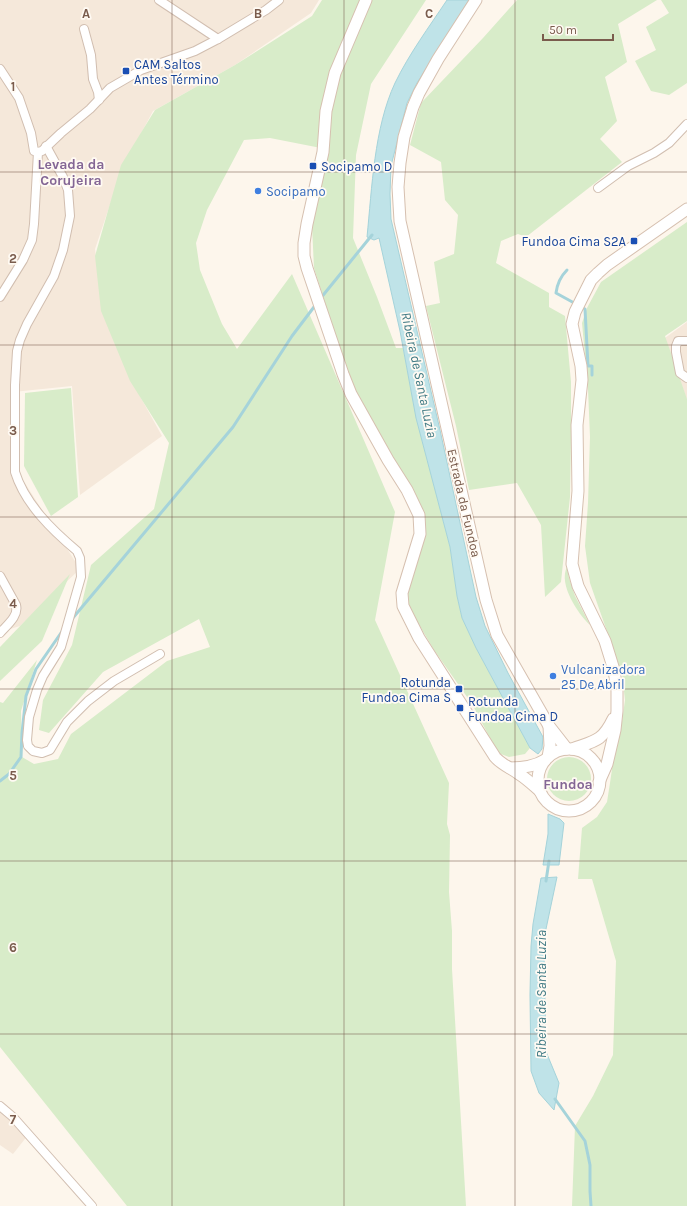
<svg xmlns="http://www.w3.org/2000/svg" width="687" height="1206" font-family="Karla,sans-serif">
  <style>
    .residential { fill: #f5e8da }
    .green { fill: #d8ecc9 }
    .water { fill: #bfe3e8; stroke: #a5d3da }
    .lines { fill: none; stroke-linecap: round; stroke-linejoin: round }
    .stream { stroke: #a5d3da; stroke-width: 3 }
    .street-casing { stroke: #d1beb0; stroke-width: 10 }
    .secondary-casing { stroke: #d6c0b0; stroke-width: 13 }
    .street { stroke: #fff; stroke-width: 8 }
    .secondary { stroke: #fff; stroke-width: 11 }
    .grid { fill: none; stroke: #7a5c4d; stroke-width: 1; stroke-opacity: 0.55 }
    .transit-dot { fill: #1a4fb4; stroke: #fffaf3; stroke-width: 1.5 }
    .shop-dot { fill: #3f7fe0; stroke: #fffaf3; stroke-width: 1.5 }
    .labels { text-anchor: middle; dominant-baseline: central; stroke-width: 3.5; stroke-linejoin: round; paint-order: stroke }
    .transit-label { font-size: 13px; fill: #164399; stroke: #fffaf3; text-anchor: start }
    .shop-label { font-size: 13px; fill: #366cbe; stroke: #fffaf3; text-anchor: start }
    .street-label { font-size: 13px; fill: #7a5c4d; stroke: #fffaf3 }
    .neighbourhood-label { font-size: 14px; font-weight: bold; fill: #846695; stroke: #fffaf3 }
    .water-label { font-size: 14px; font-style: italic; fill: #437c86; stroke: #fffaf3 }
    .grid-label { font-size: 13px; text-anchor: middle; font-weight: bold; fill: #7a5c4d; stroke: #fffaf3; stroke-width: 3.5; stroke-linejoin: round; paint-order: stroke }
  </style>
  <rect width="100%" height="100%" fill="#fdf6ec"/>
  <!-- residential -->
  <g class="residential">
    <path d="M0,0H319L311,13L235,65L153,111L122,169L95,249L103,314L131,380L162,436L80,495L72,386L13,392L19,474L80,569L20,626L0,632Z"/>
    <path d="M687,322V400L665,338Z"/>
    <path d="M0,1104L28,1135L13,1154L0,1145Z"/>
  </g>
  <!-- green -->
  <g class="green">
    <path d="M322,0H426L371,84L356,155L353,238L377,297L396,348H403L416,416L450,547L457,596L462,618L476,648L530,748L525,754L509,757L498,753L472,704L434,650L404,599L414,572L417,499L351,384L314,268L312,226L326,149L270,138L244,140L207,210L196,243L200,270L222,324L237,349L292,274L395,512L375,620L449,783L447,824L450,835L449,892L452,931V969L466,1206H127L0,1047V702L3,703L37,660L21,711L22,757L34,764L58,759L71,734L167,661L210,647L199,619L103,672L49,733L39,730L43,700L72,645L91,565L154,509L169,443L130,381L101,311L95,256L121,165L155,110L235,65L312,16Z"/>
    <path d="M517,0H657L618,24L627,62L605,77L617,121L600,139L622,162L526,237L518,234L501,241L496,263L549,293V307L565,316L571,382V439L570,497L561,582L545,597L541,525L517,483L469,490L456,426L426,306L440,303L434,262L454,254L458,215L445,200L441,162L410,145L421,103L483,38Z"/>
    <path d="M661,0H687V83L669,95L651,91L635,61L656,50L646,27L669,13Z"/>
    <path d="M687,222V321L665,336L687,399V1206H572L575,1126L593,1096L613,1055L616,961L592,879H578L582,828L597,817L607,802L610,783L614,755L621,729L625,700L622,674L590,583L585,546L588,503L590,437L588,389L582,323L587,308L601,282Z"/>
    <path d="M71,388L78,497L51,516L24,466L25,393Z"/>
    <path d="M567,567L569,578L575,596L590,625C578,614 558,584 567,567Z"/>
    <path d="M70,574L42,641L0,681V647Z"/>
    <circle cx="569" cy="779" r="22"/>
  </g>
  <!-- water -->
  <g class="water">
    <path d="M447,0H469L417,83L407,103L391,166L390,194L391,219L440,430L476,597L485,626L508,673L543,737L542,749L538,754L530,748L476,648L462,618L457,596L450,547L416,418L400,331L379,238L374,240L367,237C372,188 374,128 395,83C409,54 429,27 447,0Z"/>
    <path d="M548,814L560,819L564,823L559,865H543L548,834Z"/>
    <path d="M557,877L546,929L544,953L546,1046L547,1054L559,1083L554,1110L539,1093L531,1071L530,995L531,946L533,924L541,878Z"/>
  </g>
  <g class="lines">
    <!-- stream -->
    <g class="stream">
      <path d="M567,270C561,276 557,285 556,293L576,304"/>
      <path d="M320,299L372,235"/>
      <path d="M581,307L585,309L588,366H592V375"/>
      <path d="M72,619L233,427L292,336L317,303"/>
      <path d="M0,781L9,774L21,757L22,733L26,696L36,669L63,630"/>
      <path d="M546,881L549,861"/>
      <path d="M555,1099L585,1141L590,1165V1191L591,1206"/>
    </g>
    <!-- street casing -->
    <g class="street-casing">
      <g id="street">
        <path d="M159,0L218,39"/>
        <path d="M84,29L91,55L93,79L98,92L99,100"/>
        <path d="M0,69L19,98L31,133L34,151L38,152"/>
        <path d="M46,146L63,177L68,190L70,216L63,250L54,276L27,324L20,340L17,351L15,385V472C25,504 52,530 77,551L80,558L81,577L61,647L43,676L37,690L29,717L27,740L28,746L33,751L42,753L50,750L67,722L88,701L114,681L160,654"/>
        <path d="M38,152L42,151L61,133L90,109L110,88L141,70L195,51L218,39L266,10L279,0"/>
        <path d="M598,188L628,166L654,153L669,143L687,124"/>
        <path d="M0,297L23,260L32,240L34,224L38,152"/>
        <path d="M687,341H678L676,346V352L680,373L687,378"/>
        <path d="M0,576L16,605C19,616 7,625 0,633"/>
        <path d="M0,1106L13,1117L92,1206"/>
      </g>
    </g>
    <!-- secondary casing -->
    <g class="secondary-casing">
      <g id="secondary">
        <path d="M366,0L335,73L326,111L323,152L307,224L304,243V256L307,268L343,374L351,394L388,460L407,490L419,515L420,534L402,593L403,606L419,638L495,757C502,765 511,768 519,774C527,779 533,785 540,791"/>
        <path d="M476,0L438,59L419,93L413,107L404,137L400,163L398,187L400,221L486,600L497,635L549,726L567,749"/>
        <path d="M572,749C594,741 602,742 613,719"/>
        <circle cx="569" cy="780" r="31"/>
        <path d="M548,757L550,746L549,726"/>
        <path d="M510,768C522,768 534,767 545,760"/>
        <path d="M599,782L607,764L615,730L617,711V691L614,670L605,641L578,586L572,564L578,491L577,425L582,380L581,366L572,324L575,312L591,280L598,273L607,265L687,209"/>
      </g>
    </g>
    <!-- street -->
    <use href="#street" class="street"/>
    <!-- secondary -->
    <use href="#secondary" class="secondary"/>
  </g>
  <!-- grid -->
  <path class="grid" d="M172,0V1206M344,0V1206M515,0V1206M0,172H687M0,345H687M0,517H687M0,689H687M0,861H687M0,1034H687"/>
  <!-- markers -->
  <g class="transit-dot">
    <rect x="122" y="67" width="8" height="8" rx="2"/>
    <rect x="309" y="162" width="8" height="8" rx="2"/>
    <rect x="630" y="237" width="8" height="8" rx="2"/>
    <rect x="455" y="685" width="8" height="8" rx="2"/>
    <rect x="456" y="704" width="8" height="8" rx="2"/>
  </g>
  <g class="shop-dot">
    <circle cx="258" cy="191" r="4"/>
    <circle cx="553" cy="676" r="4"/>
  </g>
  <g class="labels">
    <!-- transit labels -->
    <g class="transit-label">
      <text x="134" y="64">CAM Saltos<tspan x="134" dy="15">Antes Término</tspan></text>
      <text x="321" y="166">Socipamo D</text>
      <text x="626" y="241" text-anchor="end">Fundoa Cima S2A</text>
      <text x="451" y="682" text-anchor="end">Rotunda<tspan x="451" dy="15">Fundoa Cima S</tspan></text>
      <text x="468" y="701">Rotunda<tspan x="468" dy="15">Fundoa Cima D</tspan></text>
    </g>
    <!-- shop labels -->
    <g class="shop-label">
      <text x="266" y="191">Socipamo</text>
      <text x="561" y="669">Vulcanizadora<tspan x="561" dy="15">25 De Abril</tspan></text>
    </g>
    <!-- street labels -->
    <g class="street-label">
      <text transform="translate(464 503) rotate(77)">Estrada da Fundoa</text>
    </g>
    <!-- neighbourhood labels -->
    <g class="neighbourhood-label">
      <text x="71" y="164">Levada da<tspan x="71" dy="16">Corujeira</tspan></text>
      <text x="568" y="784">Fundoa</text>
    </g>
    <!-- water labels -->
    <g class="water-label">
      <text transform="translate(419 375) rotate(78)">Ribeira de Santa Luzia</text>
      <text transform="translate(541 994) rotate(-90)">Ribeira de Santa Luzia</text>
    </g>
  </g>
  <g class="grid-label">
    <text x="86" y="18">A</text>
    <text x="258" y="18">B</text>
    <text x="429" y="18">C</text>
    <text x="13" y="91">1</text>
    <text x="13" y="263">2</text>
    <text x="13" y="435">3</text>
    <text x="13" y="608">4</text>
    <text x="13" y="780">5</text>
    <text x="13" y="952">6</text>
    <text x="13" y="1124">7</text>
  </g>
  <!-- scale -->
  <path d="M543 34v6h70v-6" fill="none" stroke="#7a5c4d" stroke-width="2"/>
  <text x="549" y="34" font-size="12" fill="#7a5c4d" stroke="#fffaf3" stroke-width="3" paint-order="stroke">50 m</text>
</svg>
